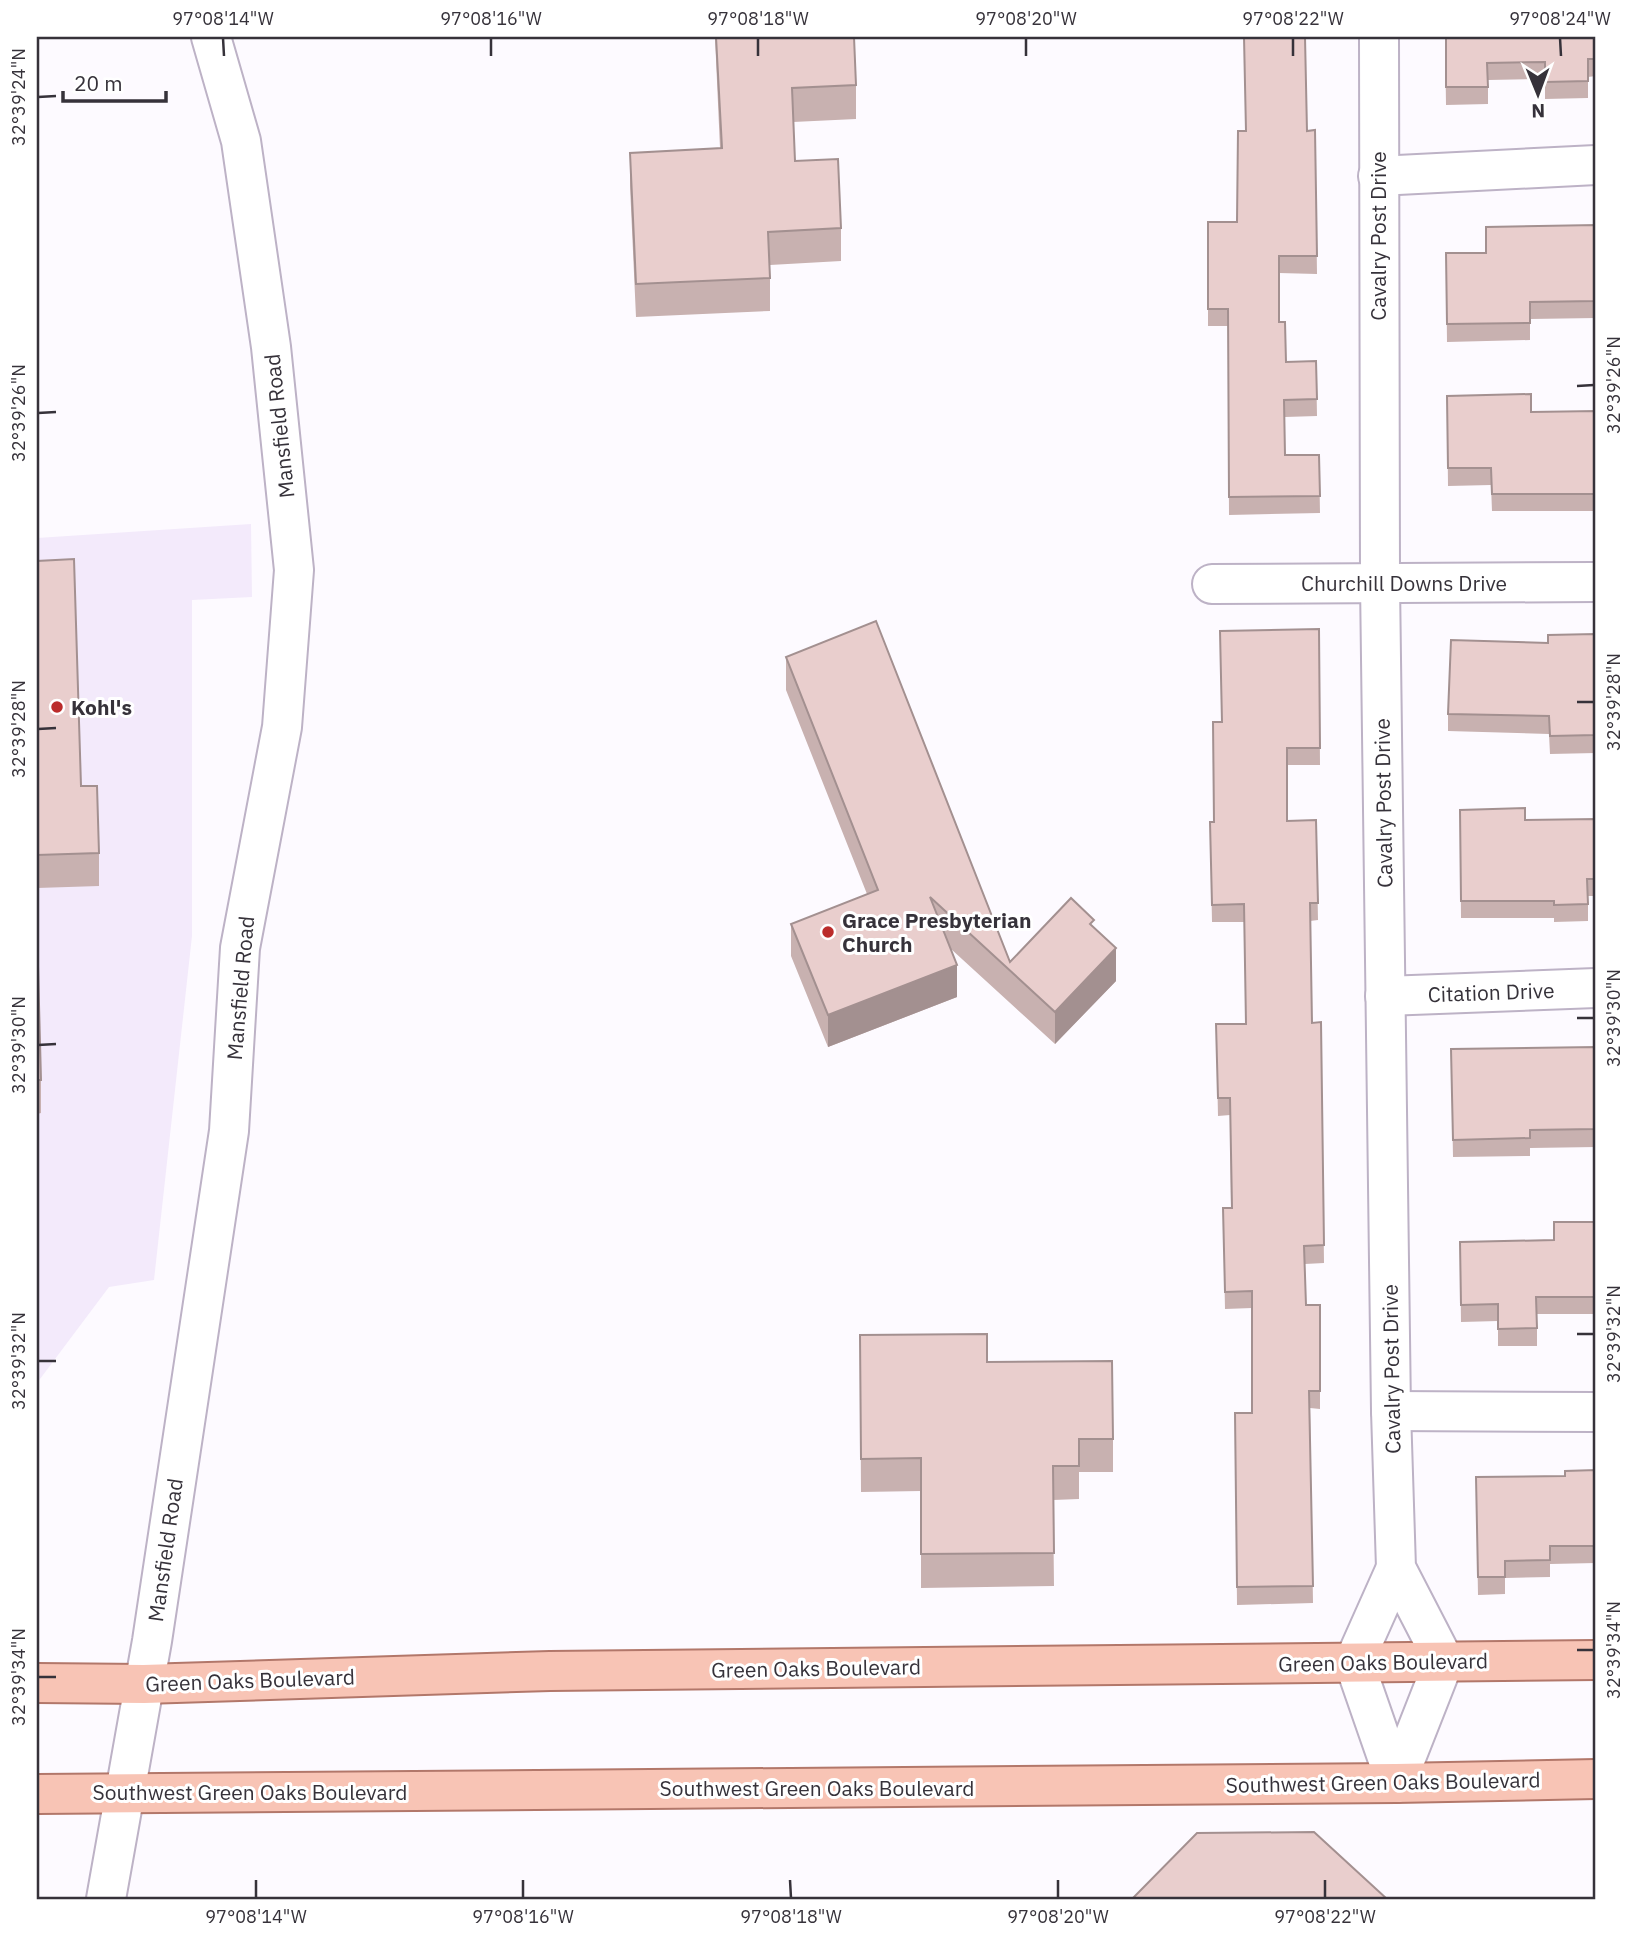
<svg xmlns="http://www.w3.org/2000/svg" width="1633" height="1936" font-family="'IBM Plex Sans',sans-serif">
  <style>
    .built { fill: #f3eafb }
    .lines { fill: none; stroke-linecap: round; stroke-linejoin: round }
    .minor-casing { stroke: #bdb2c6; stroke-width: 42 }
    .major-casing { stroke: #b2776a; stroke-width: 42 }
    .minor { stroke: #fff; stroke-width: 38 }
    .major { stroke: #f8c4b5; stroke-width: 38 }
    .wall { fill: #c8b1b0 }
    .shaded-wall { fill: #a39090 }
    .building { fill: #e9cecd; stroke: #a39090; stroke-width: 2 }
    .ticks { fill: none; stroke: #36323a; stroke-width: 2.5 }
    .poi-dot { fill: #bb2c2b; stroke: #fff; stroke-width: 2.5 }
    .labels { text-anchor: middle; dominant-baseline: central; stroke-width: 6; stroke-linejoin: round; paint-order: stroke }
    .street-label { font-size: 21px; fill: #36323a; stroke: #fff }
    .poi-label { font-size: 21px; font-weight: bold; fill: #36323a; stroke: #fff; text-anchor: start }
    .neatline { fill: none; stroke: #36323a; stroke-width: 2.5 }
    .ticks-label { font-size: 18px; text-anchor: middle; fill: #36323a }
  </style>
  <rect width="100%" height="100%" fill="#fdfaff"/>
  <!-- built -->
  <path class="built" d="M251,524L252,597L192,600V936L154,1280L109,1287L37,1383V538Z"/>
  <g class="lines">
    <!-- minor casing -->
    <g class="minor-casing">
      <g id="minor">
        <path d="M1379,37L1380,583L1391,1411L1396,1568L1444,1661L1396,1783"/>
        <path d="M1378,176L1596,165"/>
        <path d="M1212,584L1596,582"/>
        <path d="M1385,996L1596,988"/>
        <path d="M1391,1411L1596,1412"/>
        <path d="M1396,1783L1354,1662L1396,1568"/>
        <path d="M106,1899L152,1641L229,1131L240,948L282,727L294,570L271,347L241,141L211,37"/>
      </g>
    </g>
    <!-- major casing -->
    <g class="major-casing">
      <g id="major">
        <path d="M37,1683L144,1684L550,1671L1596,1660"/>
        <path d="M37,1794L1396,1783L1596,1779"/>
      </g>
    </g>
    <!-- minor -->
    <use href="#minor" class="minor"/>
    <!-- major -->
    <use href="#major" class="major"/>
  </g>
  <!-- wall -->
  <g class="wall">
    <path d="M715,37H854L856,85V119L793,122L795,161L841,228V261L770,265V311L636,317L630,186V153L720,148Z"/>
    <path d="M1445,37H1596V76L1588,77V98L1545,99V79L1488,80V104L1446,105Z"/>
    <path d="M1315,130L1317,274L1279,273V322L1286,362L1316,361L1317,416L1285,417V455H1319L1320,513L1229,515L1228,326H1208V222H1237L1246,131Z"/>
    <path d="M1596,225V318L1530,319V340L1447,342L1446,253H1486Z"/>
    <path d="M1447,396L1531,412L1596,411V511H1492L1491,485L1448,486Z"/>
    <path d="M37,561L81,786L99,853V886L37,888Z"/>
    <path d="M1319,629L1320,765H1287V821L1316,820L1318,920L1310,921L1312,1023L1321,1022L1324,1263L1305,1264L1306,1305H1320V1409L1310,1408L1313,1603L1237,1605L1235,1413H1252V1308L1225,1309L1223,1208H1231L1230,1115L1218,1116L1216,1024H1246L1244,922H1212L1210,822H1214Z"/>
    <path d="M786,657L1010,962L1094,928L1116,981L1055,1044L951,949L957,997L828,1047L791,956V924L867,894L786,690Z"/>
    <path d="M1595,662H1596V753L1550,754L1549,734L1448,731V714Z"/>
    <path d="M1460,810L1525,820L1596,819V896H1588V921L1554,922V918H1461Z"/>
    <path d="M37,927L41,1080V1113L37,1114Z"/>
    <path d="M1596,1047V1147L1530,1148V1156L1453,1157L1451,1049Z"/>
    <path d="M1596,1222V1314H1537V1346H1498V1321L1461,1322L1460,1242L1554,1240Z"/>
    <path d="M860,1335L987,1362L1113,1439V1472H1079V1499L1053,1500L1054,1586L921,1588V1491L861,1492Z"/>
    <path d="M1596,1470V1563L1550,1564V1577L1505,1578V1594L1478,1595L1476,1477L1565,1476Z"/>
  </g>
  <!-- shaded-wall -->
  <g class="shaded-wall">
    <path d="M1116,948V981L1055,1044V1012Z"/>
    <path d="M957,965V997L828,1047V1015Z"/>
  </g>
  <!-- building -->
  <g class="building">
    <path d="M716,37H854L856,85L792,88L795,161L838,159L841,228L768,232L770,278L636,284L630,153L722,148Z"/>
    <path d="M1244,37H1305L1307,131L1315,130L1317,256H1279V322H1285L1286,362L1316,361L1317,399L1284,400L1285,455H1319L1320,496L1229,497L1228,309H1208V222H1237L1238,131H1246Z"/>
    <path d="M1446,37H1596V59H1588V81L1545,82V62L1487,63L1488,87H1446Z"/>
    <path d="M1596,225V301L1530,302V323L1447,324L1446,253H1486V227Z"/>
    <path d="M1531,394V412L1596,411V494H1492L1491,468H1448L1447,396Z"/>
    <path d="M74,559L81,786H97L99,853L37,855V561Z"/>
    <path d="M876,621L1010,962L1071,898L1094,920L1090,924L1116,948L1055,1012L930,897L957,965L828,1015L791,924L878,890L786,657Z"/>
    <path d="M1319,629L1320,748H1287V821L1316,820L1318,903H1310L1312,1023L1321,1022L1324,1245L1304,1246L1306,1305H1320V1391H1309L1313,1586L1237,1587L1235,1413H1252V1291L1225,1292L1223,1208H1232L1230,1098H1218L1216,1024H1246L1244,904L1212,905L1210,822H1214L1213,722H1222L1220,631Z"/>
    <path d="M1595,634V662H1596V735L1550,736L1549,716L1448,714L1451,640L1548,643V635Z"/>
    <path d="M1525,808V820L1596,819V879H1587L1588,904L1554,905V901H1461L1460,810Z"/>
    <path d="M37,928L41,1080H37Z"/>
    <path d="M1596,1047V1129L1530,1130V1138L1453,1140L1451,1049Z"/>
    <path d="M1554,1222H1596V1297H1536L1537,1328L1498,1329V1304L1461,1305L1460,1242L1554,1240Z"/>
    <path d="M987,1334V1362L1112,1361L1113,1439H1079V1466H1053L1054,1553L921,1554V1458L861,1459L860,1335Z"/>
    <path d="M1596,1470V1546H1550V1560L1505,1561V1577H1478L1476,1477L1565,1476V1471Z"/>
    <path d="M1314,1832L1387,1899H1132L1197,1833Z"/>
  </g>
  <!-- ticks -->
  <path class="ticks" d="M223,38L224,56M491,38V56M758,38V56M1026,38V56M1293,38V56M1560,38L1561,56M38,97L56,96M1577,386L1594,385M38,413L56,412M1577,702H1594M38,729L56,728M1577,1018H1594M38,1045L56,1044M1577,1334H1594M38,1361H56M1577,1650H1594M38,1677H56M256,1880V1898M523,1880V1898M790,1880L791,1898M1058,1880V1898M1325,1880V1898"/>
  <!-- markers -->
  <g class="poi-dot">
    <circle cx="57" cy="707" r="7"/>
    <circle cx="828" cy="932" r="7"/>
  </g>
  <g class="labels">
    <!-- street labels -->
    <g class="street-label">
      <text transform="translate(1378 236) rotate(-90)">Cavalry Post Drive</text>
      <text transform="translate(279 426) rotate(-96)">Mansfield Road</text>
      <text x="1404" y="583">Churchill Downs Drive</text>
      <text transform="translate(1383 803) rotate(-91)">Cavalry Post Drive</text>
      <text transform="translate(240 988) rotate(-85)">Mansfield Road</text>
      <text transform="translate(1491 992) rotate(-2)">Citation Drive</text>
      <text transform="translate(1391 1369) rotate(-91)">Cavalry Post Drive</text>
      <text transform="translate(165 1550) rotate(-82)">Mansfield Road</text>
      <text transform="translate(1383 1662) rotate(-1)">Green Oaks Boulevard</text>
      <text transform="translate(816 1668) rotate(-1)">Green Oaks Boulevard</text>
      <text transform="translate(250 1680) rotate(-2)">Green Oaks Boulevard</text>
      <text transform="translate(1383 1782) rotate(-1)">Southwest Green Oaks Boulevard</text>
      <text x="817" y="1788">Southwest Green Oaks Boulevard</text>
      <text x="250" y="1792">Southwest Green Oaks Boulevard</text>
    </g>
    <!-- poi labels -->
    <g class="poi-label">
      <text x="71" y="707">Kohl's</text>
      <text x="842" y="920">Grace Presbyterian<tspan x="842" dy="24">Church</tspan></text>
    </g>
  </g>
  <!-- border -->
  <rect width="1633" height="1936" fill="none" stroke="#ffffff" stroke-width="77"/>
  <!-- north arrow -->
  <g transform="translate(1538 94) rotate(179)" stroke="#ffffff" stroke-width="5" paint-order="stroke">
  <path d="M0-5L12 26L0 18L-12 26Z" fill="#36323a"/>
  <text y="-10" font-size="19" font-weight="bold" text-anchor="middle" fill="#36323a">N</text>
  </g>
  <!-- scale -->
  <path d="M63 91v10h103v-10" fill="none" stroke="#36323a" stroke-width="3.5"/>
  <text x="74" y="91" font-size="21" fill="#36323a" stroke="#ffffff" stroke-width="5" paint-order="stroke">20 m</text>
  <rect x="38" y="38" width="1556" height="1860" class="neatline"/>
  <g class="ticks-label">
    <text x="223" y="25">97°08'14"W</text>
    <text x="491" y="25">97°08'16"W</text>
    <text x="758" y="25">97°08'18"W</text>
    <text x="1026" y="25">97°08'20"W</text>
    <text x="1293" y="25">97°08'22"W</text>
    <text x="1560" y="25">97°08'24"W</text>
    <text transform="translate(19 97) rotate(-90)" y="6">32°39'24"N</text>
    <text transform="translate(1614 385) rotate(-90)" y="6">32°39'26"N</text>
    <text transform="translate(19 413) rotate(-90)" y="6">32°39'26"N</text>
    <text transform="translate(1614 702) rotate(-90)" y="6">32°39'28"N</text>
    <text transform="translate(19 729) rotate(-90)" y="6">32°39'28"N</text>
    <text transform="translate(1614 1018) rotate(-90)" y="6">32°39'30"N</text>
    <text transform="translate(19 1045) rotate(-90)" y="6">32°39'30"N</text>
    <text transform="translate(1614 1334) rotate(-90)" y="6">32°39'32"N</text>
    <text transform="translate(19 1361) rotate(-90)" y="6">32°39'32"N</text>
    <text transform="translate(1614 1650) rotate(-90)" y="6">32°39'34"N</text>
    <text transform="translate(19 1677) rotate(-90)" y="6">32°39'34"N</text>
    <text x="256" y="1923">97°08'14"W</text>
    <text x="523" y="1923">97°08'16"W</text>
    <text x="791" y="1923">97°08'18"W</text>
    <text x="1058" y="1923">97°08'20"W</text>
    <text x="1325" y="1923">97°08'22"W</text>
  </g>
</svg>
